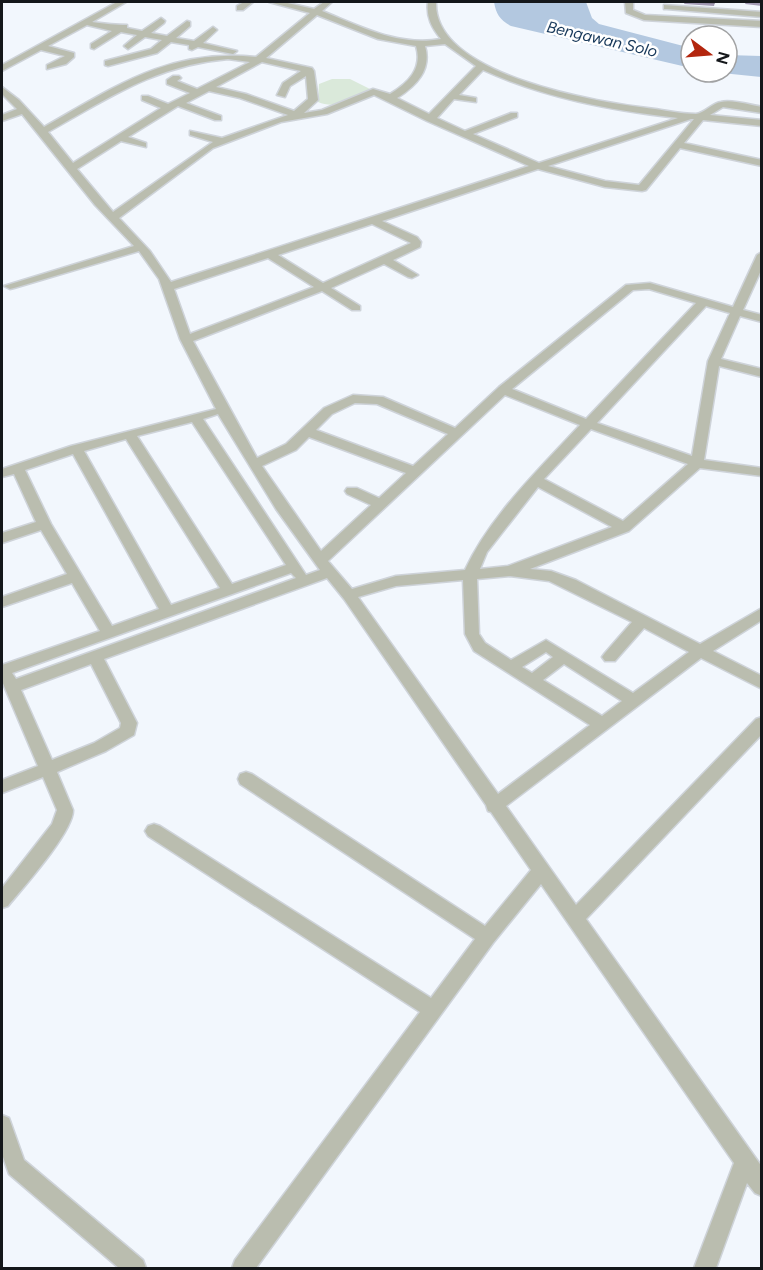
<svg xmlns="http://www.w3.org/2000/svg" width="763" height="1270" font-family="Figtree,sans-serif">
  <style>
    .green { fill: #dae9da }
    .water { fill: #b3c8e0 }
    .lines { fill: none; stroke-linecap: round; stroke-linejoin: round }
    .minor-casing { stroke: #ced3d9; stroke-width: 3 }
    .minor { fill: #babdaf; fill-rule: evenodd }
    .wall { fill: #a29ab3 }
    .building { fill: #bcb3d0; stroke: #847d92; stroke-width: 1.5 }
    .labels { text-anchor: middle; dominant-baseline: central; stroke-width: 5; stroke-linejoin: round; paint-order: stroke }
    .far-water-label { font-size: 16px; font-style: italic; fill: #17385a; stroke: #fff }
  </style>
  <rect width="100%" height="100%" fill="#f2f7fd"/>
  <!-- green -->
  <path class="green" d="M332,79H350L372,90C354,98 337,110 318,102L319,84Z"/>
  <!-- water -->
  <g class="water">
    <path d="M494,2H586L592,18L599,24L691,48V68L511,26C500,20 496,14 494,2Z"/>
    <path d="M727,55L761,56V77L712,72H727Z"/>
  </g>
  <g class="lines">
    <!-- minor casing -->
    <g class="minor-casing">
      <g id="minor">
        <path d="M117,2H126L92,22C106,24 115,25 127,25V28L142,31L161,18L165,21L164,23L151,33L167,36L187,21L190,22V26L176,38L194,41L213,27L217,30L203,43L237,51L233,54L198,47L192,50L189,49V45L171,42L157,53L108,66L105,65V61L151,49L162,40L145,37L128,49L124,46L137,35L121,32L94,49L91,48V44L112,31L87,25L48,46L74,53V57L66,64L47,69V65L65,56L41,50L2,71V65Z"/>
        <path d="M244,2H253L243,10H237V6Z"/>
        <path d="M269,2H283L314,9L324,2H332L322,11C360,26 399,47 441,39C432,28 426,17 428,2H436C433,76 600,103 655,109C669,111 683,114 696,114C705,113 712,103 721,102C732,99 750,105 762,107V113L723,107L710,115L762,120V126L703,120L684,143L762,160V166L680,148L646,190L642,191L605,187L538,169L382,221L417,237L421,242L420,247L393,260L418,275L412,278L408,277L384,264L331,288L360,306V310H352L322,291L193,341L257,458L286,444L324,408L353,395L383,397L455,428L499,387L626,285L650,283L733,307L757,255L762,252V268L743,310L762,315V322L740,316L721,359L762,369V377L719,366L704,460L762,468V476L700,468L629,531L530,569L551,571L576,580L700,644L762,608V620L713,651L762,676V689L701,658L506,806L576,905L756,719L762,717V734L586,919L762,1167V1196L755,1193L747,1183L716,1268H694L734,1163L541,884L493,943L256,1268H232L235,1260L420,1012L148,836L145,831L148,826L154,824L160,826L431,998L475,939L240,784L238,779L240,774L246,772L252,774L485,926L531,870L491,812L488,811L486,805L344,599L327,578L104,659L137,723L134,735L106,751L57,772L73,810C74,831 23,888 8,906L2,908V888L52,824L57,810L43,777L2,793V780L38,766L2,681V665L100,631L72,583L2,607V597L67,574L41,530L2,543V533L36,522L14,474L2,477V469L71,446L216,409L180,339L159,279L139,251L14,288L10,289L4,286L134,246L95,205L22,114L2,121V115L17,109L2,94V87L19,100L44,127C116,86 170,48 256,57L310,13ZM317,15L378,39L416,46C423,69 408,83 390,94L373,89L322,110L304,113L318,100L314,71L312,68L266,58ZM445,44L476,66L429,114L397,98C416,86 432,70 425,46ZM228,59L250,62L197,89L177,81L181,78L179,76H173L167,80V84L190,93L168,104L148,96H142V100L161,108L73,163L48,132C109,98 156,65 228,59ZM262,62L301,71L283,83L277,95L285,97L290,86L306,76L308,99L294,111L246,94L216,87ZM483,70C545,98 610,110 678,118L539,163L473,134L517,117V113H511L465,131L437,118L454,99L476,102V98L459,95ZM209,91L240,98L288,115L222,138L190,131V135L213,142L113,212L77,169L121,141L146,147V143L128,137L178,106L215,120H221V116L186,103ZM374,95L427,121L529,166L171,282L150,251L119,218L213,148L281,122L327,114ZM691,119H694L639,185L605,181L548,166ZM372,224L411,243L323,283L278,255ZM268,258L314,287L190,334L174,289ZM649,289L696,303L586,419L512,389L633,290ZM706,306L730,313L708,361L692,456L597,423ZM505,395L580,425C540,468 490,516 465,570L396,576L352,589L328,561ZM355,403L377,404L448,434L413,466L316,430L332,414ZM218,414L276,509L320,570L306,575L203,419ZM192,422L286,565L232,584L137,436ZM591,429L688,464L623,521L544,479ZM309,437L406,473L379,498L357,488H347L345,491L347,494L371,505L321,551L262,466L296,450ZM126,439L220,588L171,605L84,451ZM73,454L159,609L112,626L51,524L25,470ZM538,487L612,527L508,566L480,569L487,552ZM291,573L296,578L16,679L12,673ZM510,576L549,581L632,622L605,653L602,657L605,661H615L644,628L689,652L633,693L546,640L511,660L485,643L479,634L477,579ZM463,580L465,634L474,651L590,725L498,794L358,597L396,586ZM546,652L553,657L532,673L522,667ZM91,664L121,723L120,728L94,743L52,760L21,690ZM564,664L622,701L602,716L543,680Z"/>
        <path d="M625,2H633V10L645,15L762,21V27L644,20L626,13Z"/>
        <path d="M664,5L762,12V17L667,9H664Z"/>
        <path d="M2,1115L9,1118L24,1160L143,1260L146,1268H119L9,1174L2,1154Z"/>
      </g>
    </g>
    <!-- minor -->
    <use href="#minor" class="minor"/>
  </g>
  <!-- wall -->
  <g class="wall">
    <path d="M685,2H715L714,6L684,4Z"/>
    <path d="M746,2H762V6L745,4Z"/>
  </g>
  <!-- building -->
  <path class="building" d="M694,2H715L714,3Z"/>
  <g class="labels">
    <!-- far-water labels -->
    <g class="far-water-label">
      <text transform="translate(602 39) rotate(13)">Bengawan Solo</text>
    </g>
  </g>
  <!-- border -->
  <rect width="763" height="1270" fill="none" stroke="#14171a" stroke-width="6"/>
  <!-- north arrow -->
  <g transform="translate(709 54) rotate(106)"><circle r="28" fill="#ffffff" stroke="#a1a2a3" stroke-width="1.5"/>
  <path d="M0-4.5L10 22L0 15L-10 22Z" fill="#b3260e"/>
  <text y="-9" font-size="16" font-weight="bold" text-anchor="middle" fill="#14171a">N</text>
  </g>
</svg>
